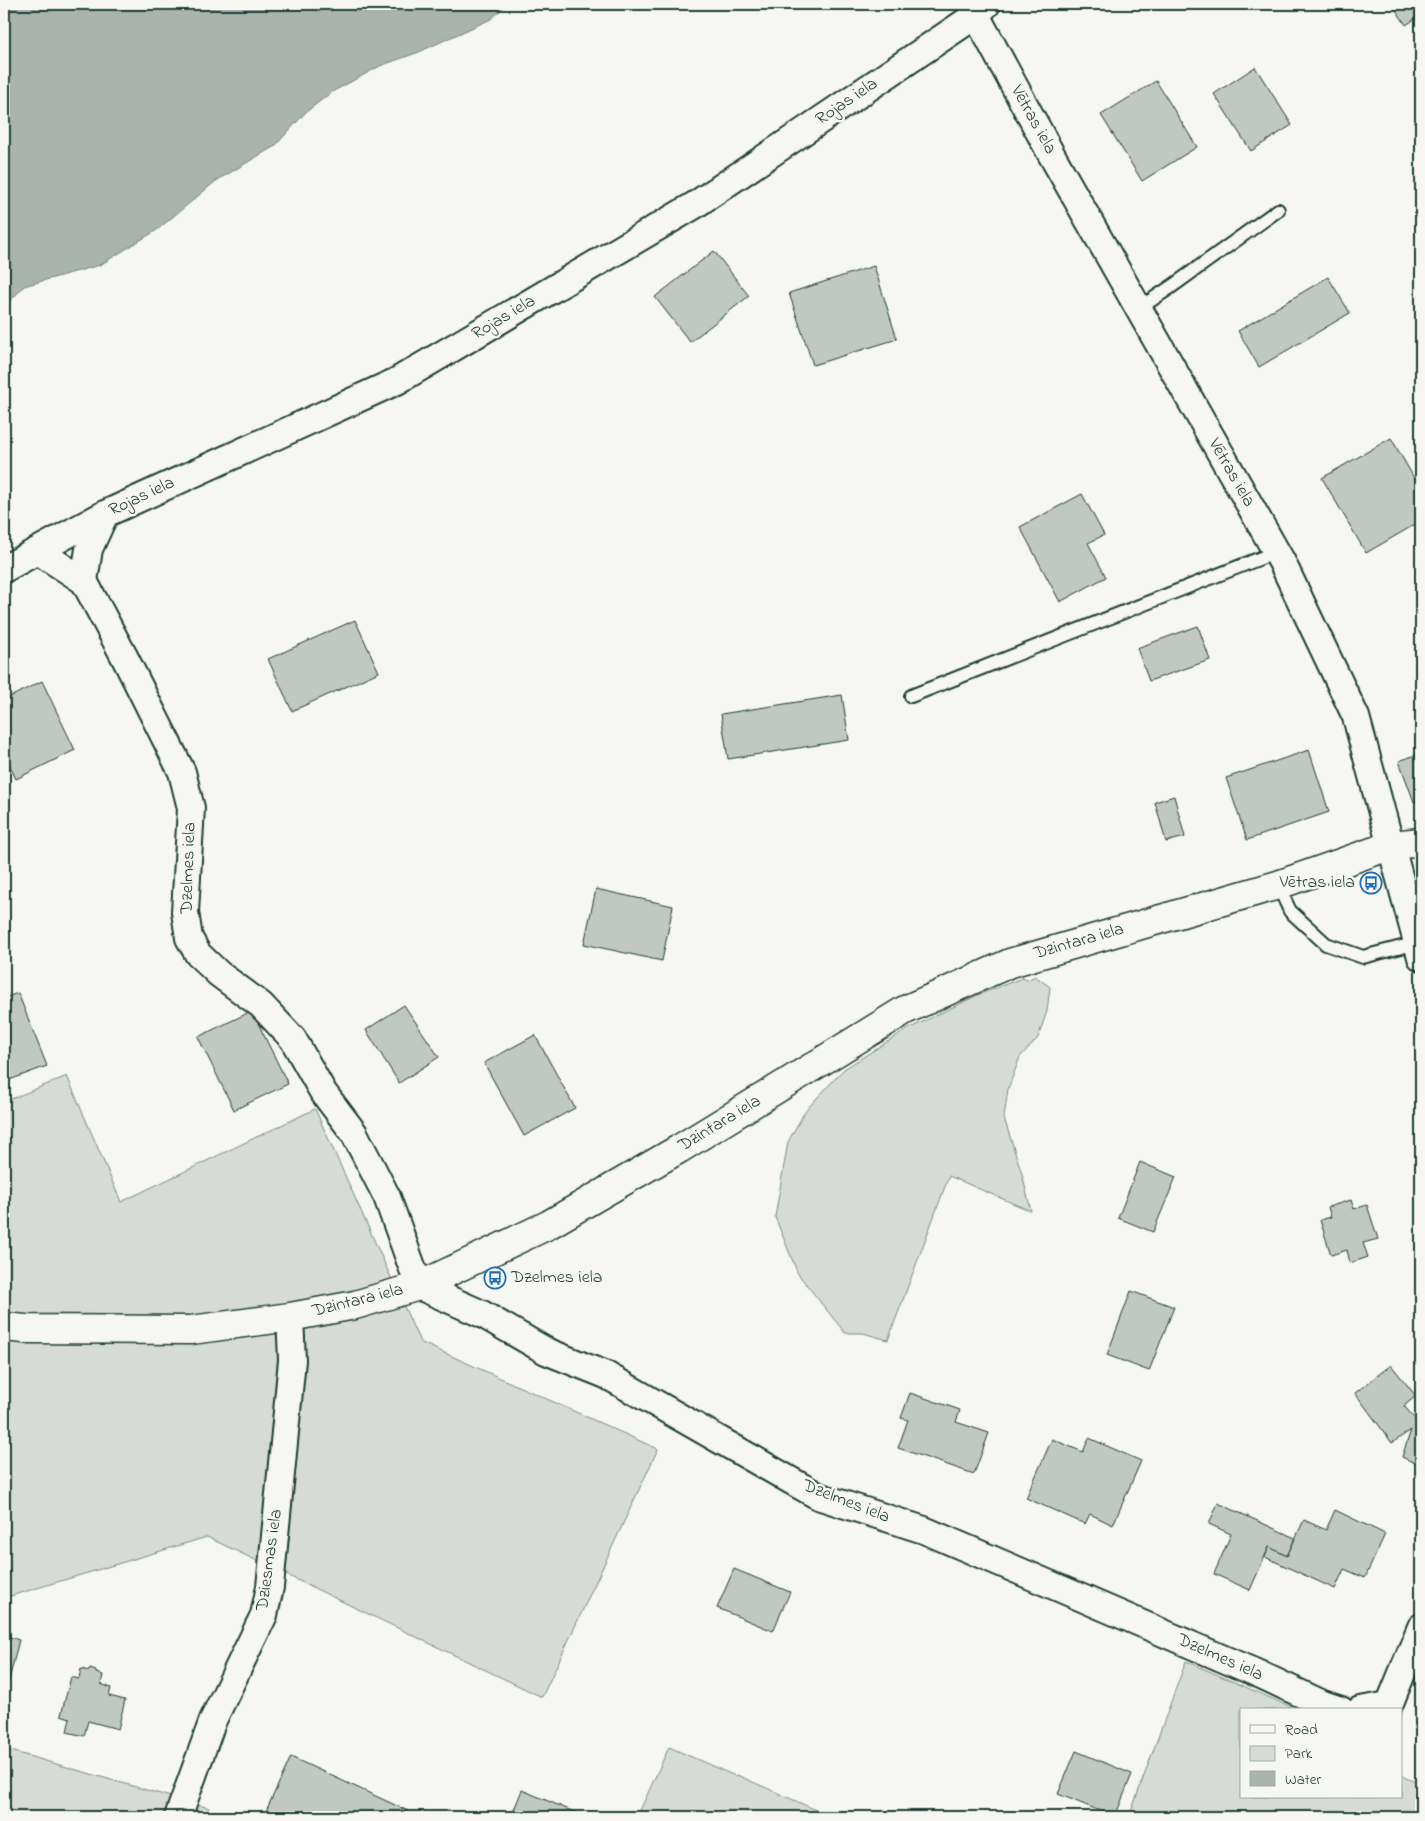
<svg xmlns="http://www.w3.org/2000/svg" width="1425" height="1821" font-family="'Indie Flower',sans-serif">
  <style>
    .green { fill: #d6dbd6; stroke: #7a8c85 }
    .water { fill: #aab3ae; stroke: #72847d }
    .building { fill: #c1c8c3; stroke: #1f3d34 }
    .lines { fill: none; stroke-linecap: round; stroke-linejoin: round }
    .service-casing { stroke: #1f3d34; stroke-width: 16 }
    .minor-casing { stroke: #1f3d34; stroke-width: 30 }
    .tertiary-casing { stroke: #1f3d34; stroke-width: 31 }
    .service { stroke: #f6f6f2; stroke-width: 12 }
    .minor { stroke: #f6f6f2; stroke-width: 26 }
    .tertiary { stroke: #f6f6f2; stroke-width: 28 }
    .labels { text-anchor: middle; dominant-baseline: central; stroke-width: 5; stroke-linejoin: round; paint-order: stroke }
    .street-label { font-size: 18px; fill: #1f3d34; stroke: #f6f6f2 }
    .poi-label { font-size: 18px; fill: #1f3d34; stroke: #f6f6f2; text-anchor: end }
  </style>
  <rect width="100%" height="100%" fill="#f6f6f2"/>
  <filter id="ink" filterUnits="userSpaceOnUse"><feTurbulence type="fractalNoise" baseFrequency=".02" numOctaves="2"/><feDisplacementMap in="SourceGraphic" scale="10" xChannelSelector="R" yChannelSelector="G"/><feConvolveMatrix kernelMatrix="1 2 1 2 8 2 1 2 1" color-interpolation-filters="sRGB"/></filter>
  <g filter="url(#ink)">
    <!-- green -->
    <g class="green">
      <path d="M1035,976L1050,987L1047,1011L1038,1038L1020,1057L1008,1089L1004,1118L1022,1174L1031,1211L949,1176L888,1340L863,1333H845L798,1274L775,1217L788,1142L805,1111L844,1069L906,1030L980,994L1022,978L1028,980Z"/>
      <path d="M67,1076L121,1202L315,1109L420,1342L658,1449L542,1697L207,1537L4,1598V1102Z"/>
      <path d="M1186,1661L1298,1710H1241V1797H1401V1774L1406,1778L1421,1784V1817H1129Z"/>
      <path d="M669,1747L735,1776L737,1775L832,1817H637Z"/>
      <path d="M4,1749L209,1808L208,1817H4Z"/>
    </g>
    <!-- water -->
    <path class="water" d="M4,4H507L491,19L419,52L380,66L332,92L306,112L275,146L216,181L157,230L100,265L24,286L4,308Z"/>
    <!-- building -->
    <g class="building">
      <path d="M1392,4H1421V15L1406,25Z"/>
      <path d="M1255,67L1292,125L1251,151L1214,94Z"/>
      <path d="M1156,81L1197,147L1142,181L1101,115Z"/>
      <path d="M714,251L749,296L690,342L655,297Z"/>
      <path d="M874,266L897,339L813,365L789,293Z"/>
      <path d="M1328,277L1350,313L1259,367L1238,331Z"/>
      <path d="M1391,438L1421,490V521L1366,553L1322,478Z"/>
      <path d="M1082,494L1104,535L1088,543L1106,577L1060,602L1020,527Z"/>
      <path d="M355,620L379,672L292,711L268,659Z"/>
      <path d="M1198,626L1210,660L1149,681L1137,648Z"/>
      <path d="M42,681L75,750L16,779L4,753V700Z"/>
      <path d="M842,695L849,740L728,759L721,714Z"/>
      <path d="M1309,750L1329,812L1247,840L1226,778Z"/>
      <path d="M1421,753V800L1414,802L1399,761Z"/>
      <path d="M1174,796L1185,837L1166,842L1155,802Z"/>
      <path d="M596,889L673,906L662,961L584,944Z"/>
      <path d="M18,993L47,1066L4,1082V998Z"/>
      <path d="M404,1005L439,1057L399,1083L366,1030Z"/>
      <path d="M252,1011L288,1084L234,1110L198,1037Z"/>
      <path d="M535,1035L575,1108L524,1136L484,1063Z"/>
      <path d="M1140,1162L1176,1177L1153,1232L1118,1218Z"/>
      <path d="M1351,1200L1354,1209L1367,1205L1378,1239L1363,1243L1368,1257L1350,1263L1347,1250L1331,1255L1320,1220L1331,1217L1328,1207Z"/>
      <path d="M1131,1291L1174,1307L1149,1371L1107,1355Z"/>
      <path d="M1391,1365L1416,1396L1404,1406L1421,1426V1466L1402,1457L1411,1430L1392,1443L1355,1393Z"/>
      <path d="M910,1393L960,1410L956,1422L989,1433L974,1474L898,1448L908,1420L901,1418Z"/>
      <path d="M1089,1438L1141,1461L1113,1525L1090,1514L1085,1524L1026,1498L1052,1439L1083,1452Z"/>
      <path d="M1218,1503L1295,1538L1287,1556L1269,1547L1250,1590L1214,1574L1231,1534L1209,1524Z"/>
      <path d="M1335,1510L1385,1534L1365,1578L1344,1569L1335,1589L1265,1557L1269,1547L1287,1556L1304,1520L1326,1530Z"/>
      <path d="M734,1569L790,1592L773,1631L717,1608Z"/>
      <path d="M4,1635L19,1640L8,1684L4,1683Z"/>
      <path d="M81,1669L89,1671L90,1669L96,1671V1673L103,1675L101,1684L111,1688L109,1696L125,1700L118,1729L88,1721L84,1736L67,1732L70,1718L61,1715L71,1677L79,1679Z"/>
      <path d="M1076,1751L1132,1774L1115,1817L1058,1794Z"/>
      <path d="M291,1757L408,1811L405,1817H274L265,1813Z"/>
      <path d="M522,1790L579,1814L578,1817H511Z"/>
    </g>
    <g class="lines">
      <!-- service casing -->
      <g class="service-casing">
        <g id="service">
          <path d="M1138,309L1171,287L1278,210"/>
          <path d="M911,696L1276,552"/>
          <path d="M1278,885L1290,911L1326,944L1363,957L1417,943"/>
        </g>
      </g>
      <!-- minor casing -->
      <g class="minor-casing">
        <g id="minor">
          <path d="M976,15L1050,152L1282,562L1356,717L1421,957"/>
          <path d="M38,551L84,581L124,656L182,772L191,808L185,912L189,938L198,954L219,974L261,1005L293,1039L323,1092L354,1133L387,1197L419,1286L482,1314L546,1351L606,1375L818,1496L924,1530L1261,1675L1323,1704L1341,1710"/>
          <path d="M4,569L105,514L397,381L695,205L976,15L987,4"/>
          <path d="M84,581L89,549L105,514"/>
          <path d="M1360,1710L1389,1705L1421,1627"/>
          <path d="M178,1817L213,1720L264,1615L270,1587L292,1360L290,1317"/>
        </g>
      </g>
      <!-- tertiary casing -->
      <g class="tertiary-casing">
        <path id="tertiary" d="M4,1327L25,1329L191,1330L290,1317L355,1305L419,1286L548,1225L679,1149L905,1010L1010,963L1278,885L1392,845L1421,842"/>
      </g>
      <!-- service -->
      <use href="#service" class="service"/>
      <!-- minor -->
      <use href="#minor" class="minor"/>
      <!-- tertiary -->
      <use href="#tertiary" class="tertiary"/>
    </g>
  </g>
  <!-- icons -->
  <defs>
    <g id="bus-ring" transform="scale(1.125)"><circle r="9.5" fill="#f6f6f2" stroke="#1f6fb2" stroke-width="1.5"/><path d="M-5-6H5V4H4V6H2V4H-2V6H-4V4H-5ZM-3.5-4V0h7V-4ZM-3.5 1.2v1.5H-2V1.2ZM2 1.2v1.5H3.5V1.2Z" fill="#1f6fb2"/></g>
  </defs>
  <g fill-rule="evenodd">
    <use href="#bus-ring" x="1371" y="883"/>
    <use href="#bus-ring" x="495" y="1278"/>
  </g>
  <g class="labels">
    <!-- street labels -->
    <g class="street-label">
      <text transform="translate(847 102) rotate(-34)">Rojas iela</text>
      <text transform="translate(1033 120) rotate(61)">Vētras iela</text>
      <text transform="translate(504 318) rotate(-31)">Rojas iela</text>
      <text transform="translate(1231 473) rotate(60)">Vētras iela</text>
      <text transform="translate(142 497) rotate(-25)">Rojas iela</text>
      <text transform="translate(189 868) rotate(-88)">Dzelmes iela</text>
      <text transform="translate(1079 942) rotate(-16)">Dzintara iela</text>
      <text transform="translate(720 1124) rotate(-31)">Dzintara iela</text>
      <text transform="translate(358 1301) rotate(-14)">Dzintara iela</text>
      <text transform="translate(846 1502) rotate(21)">Dzelmes iela</text>
      <text transform="translate(270 1560) rotate(-82)">Dziesmas iela</text>
      <text transform="translate(1220 1658) rotate(24)">Dzelmes iela</text>
    </g>
    <!-- poi labels -->
    <g class="poi-label">
      <text x="1355" y="883">Vētras iela</text>
      <text x="511" y="1278" text-anchor="start">Dzelmes iela</text>
    </g>
  </g>
  <!-- margin -->
  <rect width="1425" height="1821" fill="none" stroke="#f6f6f2" stroke-width="20"/>
  <rect x="10" y="10" width="1405" height="1801" fill="none" stroke="#1f3d34" stroke-width="2" filter="url(#ink)"/>
  <!-- legend -->
  <rect x="1240" y="1708" width="162" height="90" fill="#f6f6f2" stroke="#a0aca6"/>
  <rect x="1250" y="1725" width="25" height="8" fill="#f6f6f2" stroke="#a0aca6"/>
  <text x="1285" y="1734" font-size="15" fill="#1f3d34">Road</text>
  <rect x="1250" y="1746" width="25" height="15" fill="#d6dbd6" stroke="#a0aca6"/>
  <text x="1285" y="1758" font-size="15" fill="#1f3d34">Park</text>
  <rect x="1250" y="1771" width="25" height="15" fill="#aab3ae" stroke="#a0aca6"/>
  <text x="1285" y="1784" font-size="15" fill="#1f3d34">Water</text>
</svg>
